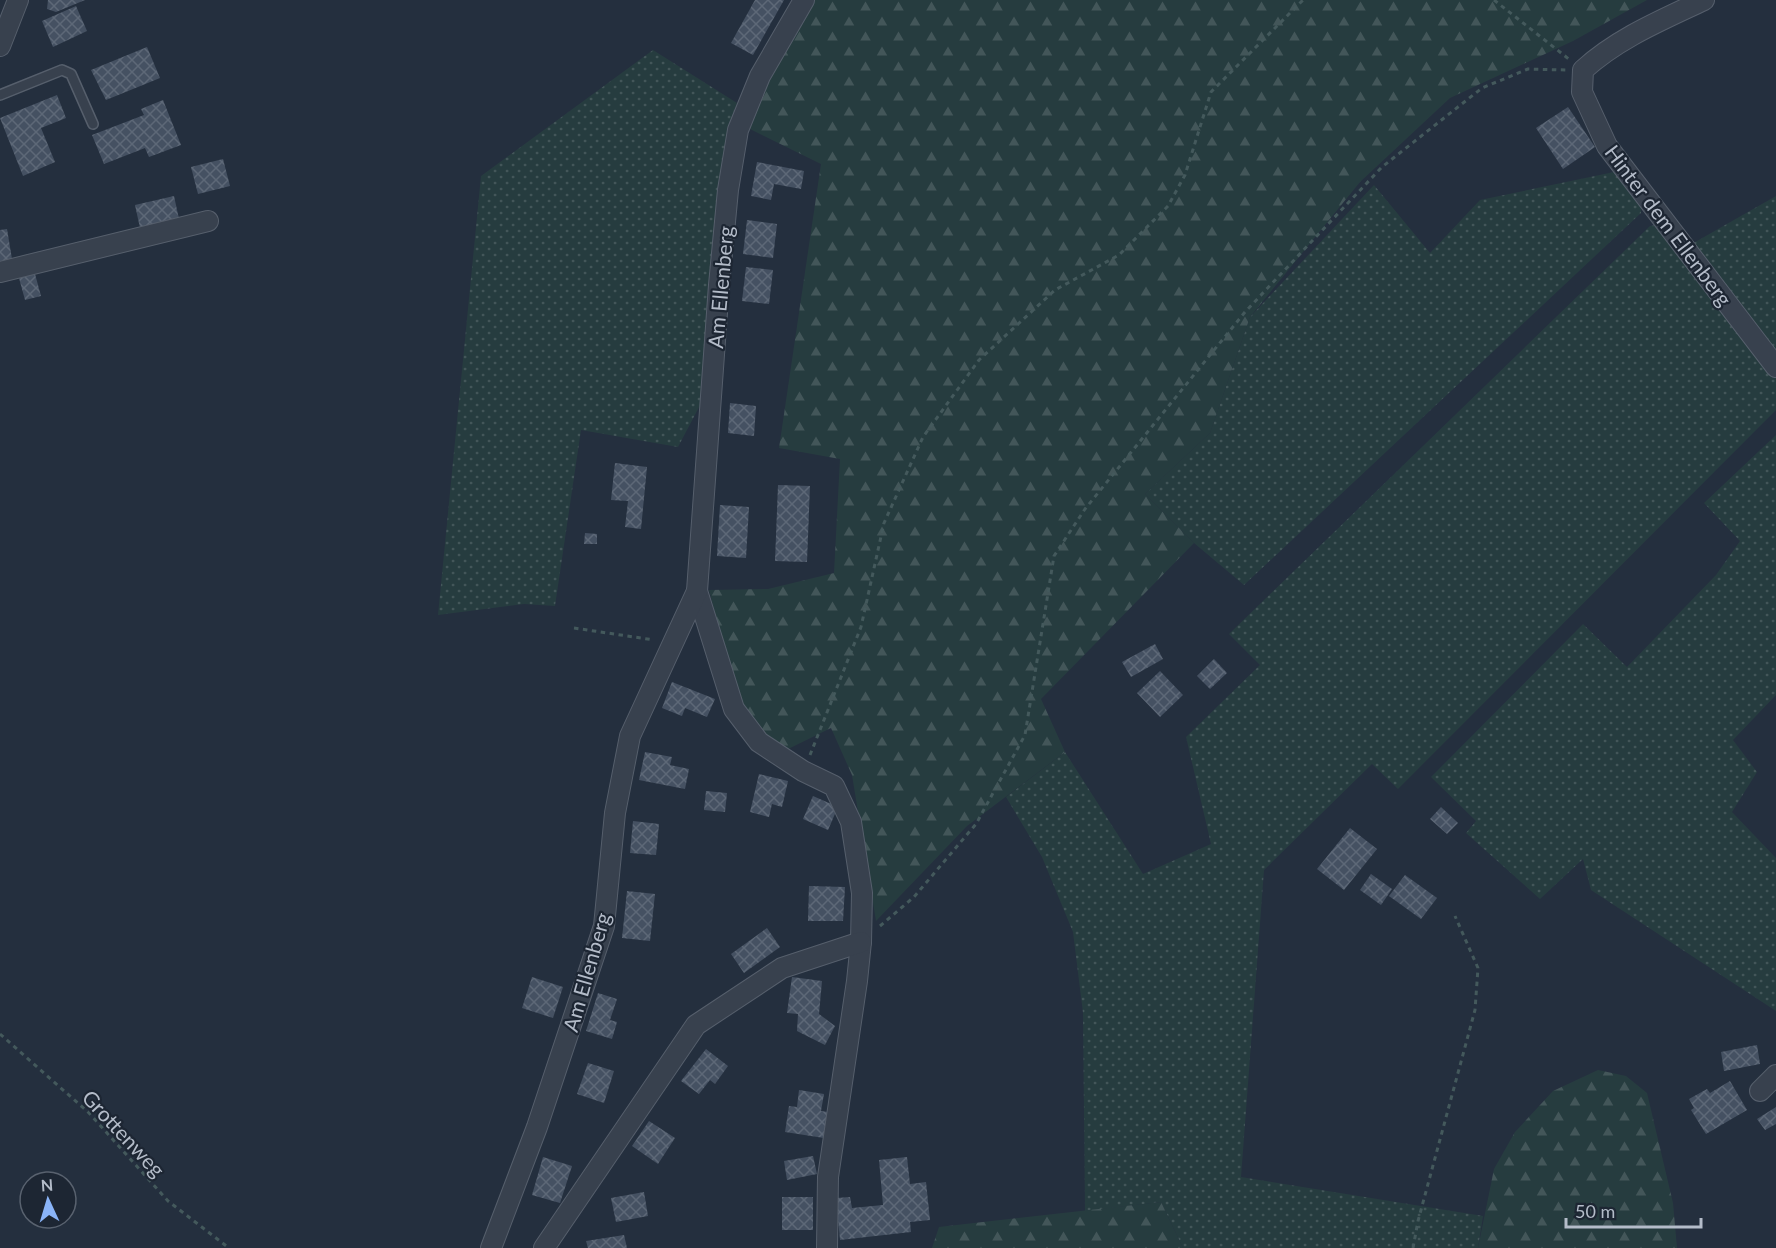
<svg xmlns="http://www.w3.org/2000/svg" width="1776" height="1248" font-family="Lato,sans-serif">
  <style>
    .grass { fill: url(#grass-dots) }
    .forest { fill: url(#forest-firs) }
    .building { fill: url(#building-cross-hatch) }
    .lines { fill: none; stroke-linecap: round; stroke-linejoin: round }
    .service-casing { stroke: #565f6c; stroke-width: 12 }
    .minor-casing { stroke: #565f6c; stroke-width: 22 }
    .path { stroke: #44595c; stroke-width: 3; stroke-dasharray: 4.5 4.5; stroke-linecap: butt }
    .service { stroke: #38414e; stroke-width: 9 }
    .minor { stroke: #38414e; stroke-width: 20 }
    .labels { text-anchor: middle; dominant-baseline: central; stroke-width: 4.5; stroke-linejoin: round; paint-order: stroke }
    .street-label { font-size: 21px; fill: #b4bcc9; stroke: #1d2633 }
  </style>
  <defs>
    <pattern id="grass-dots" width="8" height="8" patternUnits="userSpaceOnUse" patternTransform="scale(1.5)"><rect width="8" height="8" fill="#263c3f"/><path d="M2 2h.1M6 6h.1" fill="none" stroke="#435659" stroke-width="1.8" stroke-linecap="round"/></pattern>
    <pattern id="forest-firs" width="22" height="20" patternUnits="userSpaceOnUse" patternTransform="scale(1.5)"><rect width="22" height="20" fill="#263c3f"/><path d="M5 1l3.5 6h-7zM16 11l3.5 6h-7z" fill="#435659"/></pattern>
    <pattern id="building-cross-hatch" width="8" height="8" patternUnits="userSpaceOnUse" patternTransform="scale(1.5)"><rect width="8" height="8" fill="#455162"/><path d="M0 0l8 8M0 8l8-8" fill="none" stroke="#5d6877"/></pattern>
  </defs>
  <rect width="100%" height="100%" fill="#242f3e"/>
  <!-- grass -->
  <g class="grass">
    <path d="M653,50L737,103L728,130L707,392L678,447L581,430L555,606L524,604L438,615L481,176Z"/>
    <path d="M1614,172L1641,202V213L1244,585L1194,543L1145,494L1210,433L1250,317L1374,185L1430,253L1480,200Z"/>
    <path d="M1776,196V353L1690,245Z"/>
    <path d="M1656,225L1767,368L1776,378V410L1398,789L1372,764L1264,870L1241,1177L1483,1216L1478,1248H1183L1161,1202L1085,1211L1083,1013L1073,932L1042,857L1006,797L1065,752L1143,874L1211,844L1186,737L1260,665L1229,634L1650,226Z"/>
    <path d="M1776,435V695L1733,740L1757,772L1732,812L1776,858V1011L1591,890L1583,859L1540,899L1466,833L1476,821L1431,777L1583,624L1627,667L1716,575L1740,541L1704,503Z"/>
  </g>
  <!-- forest -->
  <g class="forest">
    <path d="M815,0H1647L1573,41L1450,98L1360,182L1250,317L1210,433L1145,494L1194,543L1041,699L1065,752L967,826L876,921L852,775L831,728L784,751L768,741L739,706L709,590L768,589L834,573L840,459L779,448L821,164L748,128L769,77Z"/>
    <path d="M1598,1070L1626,1076L1647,1093L1673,1203L1677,1248H1478L1494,1169L1515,1132L1553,1091Z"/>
    <path d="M1161,1202L1183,1248H932L939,1227Z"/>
  </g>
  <!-- building -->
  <g class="building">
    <path d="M48,0H85L56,12L47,9Z"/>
    <path d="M755,0H784L753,55L731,43Z"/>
    <path d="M76,6L87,31L53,47L42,21Z"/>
    <path d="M147,47L160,78L106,100L91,70Z"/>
    <path d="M57,95L66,118L41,128L55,162L23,176L0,118Z"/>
    <path d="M163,100L181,145L149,157L145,148L104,164L92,135L144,115L141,109Z"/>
    <path d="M1568,107L1595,147L1563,169L1536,128Z"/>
    <path d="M223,159L230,186L198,194L191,167Z"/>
    <path d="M757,162L804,171L801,189L774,184L771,200L751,196Z"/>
    <path d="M174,196L179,219L140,228L135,205Z"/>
    <path d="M747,220L777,224L773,258L743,254Z"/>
    <path d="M7,229L12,259L0,261V230Z"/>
    <path d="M746,267L773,270L769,304L742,301Z"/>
    <path d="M35,274L41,296L25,300L19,278Z"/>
    <path d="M730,403L756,406L754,436L728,433Z"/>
    <path d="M615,463L647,467L641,529L625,527L628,501L611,500Z"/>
    <path d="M778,485L810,486L807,562L775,561Z"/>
    <path d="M720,505L749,507L746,558L717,556Z"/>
    <path d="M585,533L597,534V544H584Z"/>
    <path d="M1155,644L1163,659L1131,677L1122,662Z"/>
    <path d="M1214,659L1227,673L1210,689L1197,676Z"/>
    <path d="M1160,671L1183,695L1160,717L1137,693Z"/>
    <path d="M672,682L715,699L707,717L685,708L682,716L662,708Z"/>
    <path d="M645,752L672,757L670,765L689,769L685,789L639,780Z"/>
    <path d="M759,774L788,781L782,807L772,804L769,817L750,812Z"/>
    <path d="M706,791L727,793L725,812L704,810Z"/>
    <path d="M813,796L838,807L828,830L803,819Z"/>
    <path d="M1441,807L1458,823L1447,834L1430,819Z"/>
    <path d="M633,821L659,824L656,855L630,853Z"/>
    <path d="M1350,828L1377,849L1344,890L1317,869Z"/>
    <path d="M1371,874L1392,889L1381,905L1360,890Z"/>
    <path d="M1405,875L1437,898L1421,919L1389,896Z"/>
    <path d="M809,886L845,887L843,921H808Z"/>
    <path d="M627,891L655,894L650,941L622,938Z"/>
    <path d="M767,928L780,947L744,973L731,954Z"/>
    <path d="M532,977L563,987L553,1018L522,1008Z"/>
    <path d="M792,977L822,981L819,1014L835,1026L825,1045L797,1031L798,1014L787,1013Z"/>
    <path d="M598,993L617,999L610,1020L617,1022L612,1039L586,1031Z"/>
    <path d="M1757,1045L1760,1064L1724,1071L1721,1052Z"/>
    <path d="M706,1049L728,1066L715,1084L710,1080L699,1094L681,1081Z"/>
    <path d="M588,1063L614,1071L604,1103L577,1094Z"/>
    <path d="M1730,1081L1747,1110L1706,1134L1691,1110L1694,1108L1689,1099L1707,1089L1710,1093Z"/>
    <path d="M799,1090L824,1094L821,1111L828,1112L824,1138L785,1132L789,1106L797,1107Z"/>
    <path d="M1776,1107V1124L1765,1130L1757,1119Z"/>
    <path d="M649,1121L675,1138L658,1164L632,1146Z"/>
    <path d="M813,1156L817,1174L787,1180L784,1161Z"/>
    <path d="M543,1157L572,1166L560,1203L532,1195Z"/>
    <path d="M907,1157L910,1184L926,1182L930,1220L910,1222L911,1232L840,1240L836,1198L850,1197L852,1208L883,1205L879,1160Z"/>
    <path d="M644,1192L648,1216L616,1222L611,1198Z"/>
    <rect x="782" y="1197" width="31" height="33"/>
    <path d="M624,1235L627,1248H588L586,1241Z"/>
  </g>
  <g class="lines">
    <!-- service casing -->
    <g class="service-casing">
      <path id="service" d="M0,95L62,70L71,74L93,124"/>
    </g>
    <!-- minor casing -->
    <g class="minor-casing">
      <g id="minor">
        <path d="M1704,0C1662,20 1618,38 1583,70L1582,92L1607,146L1776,367"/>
        <path d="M0,46L18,0"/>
        <path d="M0,272L208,221"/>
        <path d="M697,591L734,709L759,742L803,771L834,786L851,822L862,893L861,942L857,981L828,1177L827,1248"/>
        <path d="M1760,1091L1776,1075"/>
        <path d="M491,1248L537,1127L604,926L615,813L630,736L697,591L719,285L728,190L738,130L760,76L804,0"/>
        <path d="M544,1248L696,1025L782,968L861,942"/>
      </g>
    </g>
    <!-- path -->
    <g class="path">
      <path d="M1494,0L1570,60"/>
      <path d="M574,628L654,640"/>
      <path d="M810,755L861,627L884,523L923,437L979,360L1055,290L1119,255L1168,206L1185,175L1211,92L1303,0"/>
      <path d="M880,926L914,897L976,824L1025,735L1054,556L1085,509L1245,312L1382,167L1482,88L1528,69L1566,70"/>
      <path d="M0,1034L89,1113L168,1201L229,1248"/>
      <path d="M1413,1248L1418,1221L1475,1010L1478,968L1455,916"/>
    </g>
    <!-- service -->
    <use href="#service" class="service"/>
    <!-- minor -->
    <use href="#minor" class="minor"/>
  </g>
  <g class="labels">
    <!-- street labels -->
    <g class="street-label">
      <text transform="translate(1669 225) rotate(53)">Hinter dem Ellenberg</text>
      <text transform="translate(720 287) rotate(-85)">Am Ellenberg</text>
      <text transform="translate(586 972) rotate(-74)">Am Ellenberg</text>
      <text transform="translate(124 1133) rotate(47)">Grottenweg</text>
    </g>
  </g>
  <!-- north arrow -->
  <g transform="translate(48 1200) rotate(356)"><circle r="28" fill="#1d2633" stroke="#59626f" stroke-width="1.5"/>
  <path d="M0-4.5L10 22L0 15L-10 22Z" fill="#8ab4f8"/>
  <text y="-9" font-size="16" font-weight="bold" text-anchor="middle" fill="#b4bcc9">N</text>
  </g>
  <!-- scale -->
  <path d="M1566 1218v9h135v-9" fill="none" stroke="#b4bcc9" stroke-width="3"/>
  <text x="1575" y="1218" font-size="18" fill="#b4bcc9" stroke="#1d2633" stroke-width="4.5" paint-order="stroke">50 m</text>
</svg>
